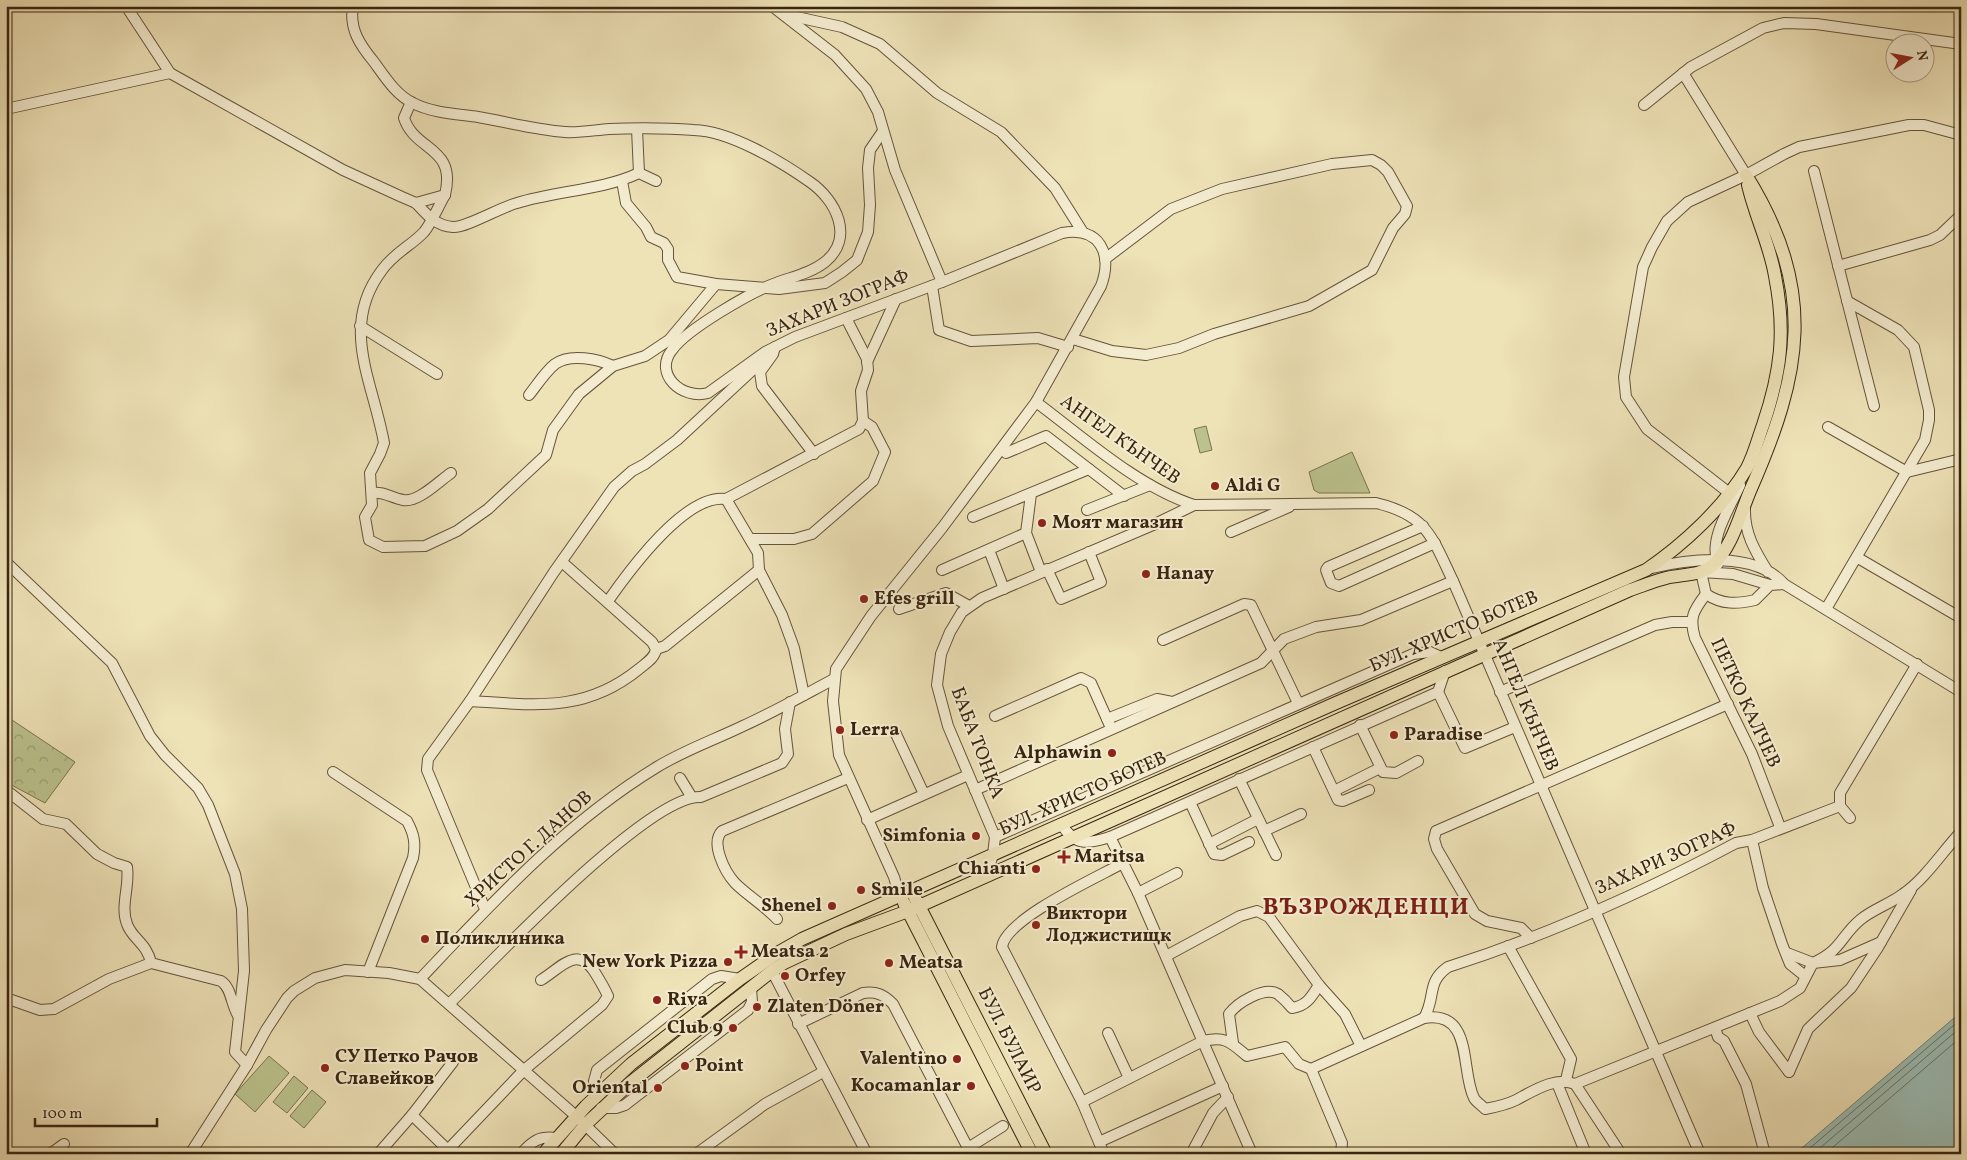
<svg xmlns="http://www.w3.org/2000/svg" width="1967" height="1160" font-family="Vollkorn,serif">
  <style>
    .green { fill: #bbc28d; stroke: #7a744e }
    .forest { fill: url(#forest-crowns); stroke: #7a744e }
    .water { fill: #9bbdb5; stroke: #748073 }
    .lines { fill: none; stroke-linecap: round; stroke-linejoin: round }
    .shore { stroke: #6a7162; stroke-width: 1 }
    .minor-casing { stroke: #66543a; stroke-width: 12 }
    .major-casing { stroke: #392510; stroke-width: 14 }
    .minor { stroke: #f4ecd0; stroke-width: 10 }
    .major { stroke: #eee2b7; stroke-width: 12 }
    .poi-dot { fill: #8f2418; stroke: #f4ecd0; stroke-width: 2 }
    .labels { text-anchor: middle; dominant-baseline: central; stroke-width: 4; stroke-linejoin: round; paint-order: stroke }
    .street-label { font-size: 19px; fill: #392510; stroke: #f4ecd0 }
    .poi-label { font-size: 19px; font-weight: bold; fill: #392510; stroke: #f4ecd0; text-anchor: start }
    .district-label { font-size: 24px; font-weight: bold; letter-spacing: 1px; fill: #7a1f14; stroke: #f4ecd0 }
  </style>
  <defs>
    <pattern id="forest-crowns" width="20" height="18" patternUnits="userSpaceOnUse" patternTransform="scale(1.25)"><rect width="20" height="18" fill="#bbc28d"/><path d="M2 6a3 3 0 1 1 6 0M12 15a3 3 0 1 1 6 0" fill="none" stroke="#999d72"/></pattern>
  </defs>
  <rect width="100%" height="100%" fill="#eee2b7"/>
  <filter id="stains"><feTurbulence type="fractalNoise" baseFrequency=".004" numOctaves="4"/><feColorMatrix values="0 0 0 0 .2 0 0 0 0 .09 0 0 0 0 .02 0 0 0 .5 -.17"/></filter>
  <radialGradient id="worn" r=".72"><stop offset=".6" stop-color="#630" stop-opacity="0"/><stop offset="1" stop-color="#630" stop-opacity=".3"/></radialGradient>
  <!-- green -->
  <g class="green">
    <path d="M1206,426L1212,450L1200,453L1194,429Z"/>
    <path d="M1352,452L1370,493H1319L1314,490L1309,472Z"/>
    <path d="M269,1056L289,1073L255,1112L235,1094Z"/>
    <path d="M294,1076L308,1088L287,1113L273,1102Z"/>
    <path d="M312,1090L326,1102L304,1128L290,1116Z"/>
  </g>
  <!-- forest -->
  <path class="forest" d="M6,716L75,762L45,803L6,782Z"/>
  <!-- water -->
  <path class="water" d="M1961,1012V1154H1794L1803,1147Z"/>
  <g class="lines">
    <!-- shore -->
    <g class="shore">
      <path d="M1803,1154L1961,1019"/>
      <path d="M1813,1154L1961,1027"/>
      <path d="M1825,1154L1961,1037"/>
    </g>
    <!-- minor casing -->
    <g class="minor-casing">
      <g id="minor">
        <path d="M126,6L170,73L343,170L402,197L416,203L445,195C457,146 415,152 404,118L411,102"/>
        <path d="M353,6C349,29 360,45 374,62C385,77 396,95 413,103C432,113 457,114 478,117C507,122 536,130 565,132C580,133 595,130 609,129C637,128 666,128 694,130C730,131 780,161 810,182C836,200 855,238 825,262C811,273 792,277 776,283C751,292 687,329 672,350C653,374 682,400 708,393L765,352L795,337L942,282L1062,233C1100,226 1113,254 1101,286L1036,402L942,528L871,616L836,669L833,701L839,755L894,877L900,897"/>
        <path d="M772,6L835,55L866,89L878,112L895,170L942,282"/>
        <path d="M783,14L842,27L880,44L937,93L1001,132L1055,188L1082,231"/>
        <path d="M1683,73L1746,175"/>
        <path d="M1644,105L1691,67L1763,28L1784,23L1816,24L1961,44"/>
        <path d="M6,109L170,73"/>
        <path d="M637,129L639,173"/>
        <path d="M1814,171L1874,406"/>
        <path d="M622,181L626,203L646,227L651,237L664,243L668,249V260L677,277L716,284"/>
        <path d="M445,195C439,205 431,224 424,232C411,246 395,252 382,270C339,327 373,381 384,443L380,454L370,473L372,505L365,517L369,540L383,547L425,546L457,531L488,509L546,455L553,430L579,394L613,366L645,356L669,340L716,284L779,289L825,283L842,272L857,260L868,232L870,205L868,168L870,150L883,131"/>
        <path d="M416,203C427,215 436,226 453,227C466,228 501,207 517,203C556,191 603,190 639,173L656,181"/>
        <path d="M1838,266L1930,240L1940,235L1961,215"/>
        <path d="M932,286L939,330L971,341L1038,338L1068,347"/>
        <path d="M360,326L437,374"/>
        <path d="M1073,339L1112,351L1146,355L1179,348L1214,334L1309,306L1372,270L1393,228L1405,214L1407,206L1388,172L1381,165L1372,160L1332,164L1222,189L1171,209L1105,259"/>
        <path d="M775,347L773,354L760,372L762,386L814,454"/>
        <path d="M867,362L896,299"/>
        <path d="M529,395C537,385 545,372 555,364C570,353 598,359 613,366"/>
        <path d="M1036,402C1083,437 1138,487 1194,505L1376,503C1427,515 1432,537 1453,581L1700,1154"/>
        <path d="M1828,427L1907,472L1961,459"/>
        <path d="M1006,453L1046,436L1124,496"/>
        <path d="M1728,492L1647,429L1626,397L1624,377L1643,267L1652,247L1667,221L1688,202L1746,175L1784,154L1799,147L1909,125H1924L1961,135"/>
        <path d="M372,493C383,491 392,498 403,500C418,503 439,481 451,473"/>
        <path d="M1031,494L1026,533L1041,572"/>
        <path d="M726,499L758,553L759,570L782,615L794,648L804,695"/>
        <path d="M1745,508C1744,533 1755,551 1768,572"/>
        <path d="M1087,510L1150,485"/>
        <path d="M973,517L1089,469"/>
        <path d="M1423,526L1328,567L1326,570L1331,583L1339,586L1435,543"/>
        <path d="M1231,532L1289,507"/>
        <path d="M750,539H794L812,534L873,481L885,452L872,427L863,421"/>
        <path d="M989,550L1004,589"/>
        <path d="M1858,558L1961,618"/>
        <path d="M6,562L112,663L150,736L165,755L198,788L208,805L235,874L242,909L244,971L235,1052L247,1065"/>
        <path d="M1718,564C1708,539 1730,508 1740,485"/>
        <path d="M1652,568C1689,559 1756,551 1784,584L1961,692"/>
        <path d="M1047,569L1061,599L1101,582L1089,552"/>
        <path d="M942,570L1026,533"/>
        <path d="M1770,585L1755,600C1737,604 1722,605 1706,594L1701,572L1733,574L1770,585L1784,584"/>
        <path d="M1706,594C1693,611 1689,618 1695,638L1752,754L1780,827"/>
        <path d="M608,601C629,571 686,493 726,499L859,429L863,421L861,391L868,370L867,359L846,318"/>
        <path d="M899,609L946,593L969,606"/>
        <path d="M1826,609L1925,440L1929,420V410L1914,347L1898,330L1847,301"/>
        <path d="M1163,640L1244,604L1251,605L1298,703"/>
        <path d="M656,649L665,646L759,570"/>
        <path d="M1438,692L1465,748L1515,727"/>
        <path d="M1500,692L1655,625L1672,622H1691"/>
        <path d="M470,701C535,705 585,713 639,669C646,663 655,658 656,649L652,642L562,562"/>
        <path d="M995,716L1081,678L1091,683L1111,728"/>
        <path d="M1107,719L1157,699L1172,702"/>
        <path d="M1360,725L1383,772L1396,773L1418,761"/>
        <path d="M896,734L924,794"/>
        <path d="M1313,747L1338,800L1343,801L1369,790"/>
        <path d="M333,772L407,821C414,834 416,843 413,858L368,972"/>
        <path d="M680,778L691,796"/>
        <path d="M1239,779L1276,855"/>
        <path d="M6,790L43,819L66,824L97,854L114,863L127,867C130,886 120,906 127,924C132,939 147,943 151,963"/>
        <path d="M975,790L1261,663L1284,639L1316,627L1361,620L1453,581"/>
        <path d="M1334,791L1380,768"/>
        <path d="M1190,802L1214,854L1222,855L1249,842"/>
        <path d="M1850,818L1840,806V793L1917,664"/>
        <path d="M867,820L968,775"/>
        <path d="M1062,825C1075,846 1088,844 1110,837L1438,692L1445,671"/>
        <path d="M1264,831L1301,814"/>
        <path d="M995,837L1413,654L1430,652L1441,657"/>
        <path d="M1110,837L1138,893L1252,1154"/>
        <path d="M1752,840L1763,888L1782,944L1790,964L1805,976"/>
        <path d="M1209,844L1258,819"/>
        <path d="M986,875L993,855L995,837L948,726L937,685L941,654L950,632L962,612L982,598L1153,525L1194,505"/>
        <path d="M1138,893L1177,873"/>
        <path d="M485,909L427,770L428,759L470,701L554,572L614,487L632,471L645,464L677,440L760,363L762,359"/>
        <path d="M777,919C764,905 748,896 735,883C725,872 710,843 722,831L848,778"/>
        <path d="M1531,938L1521,928L1487,921L1475,914L1437,849L1434,839L1436,831L1728,704"/>
        <path d="M1508,946L1571,1059L1566,1080"/>
        <path d="M1787,953L1813,963C1842,950 1840,937 1860,920C1873,909 1890,904 1903,894C1926,878 1942,852 1961,832"/>
        <path d="M1166,956L1240,916L1257,911L1269,917L1319,985L1345,1014L1361,1046"/>
        <path d="M772,971L867,1154"/>
        <path d="M420,979C493,902 565,823 657,767C685,750 714,740 743,726C774,712 804,695 834,679"/>
        <path d="M6,998L40,1010L54,1009L109,979L151,963L221,981C232,988 231,1006 239,1017"/>
        <path d="M449,1004C491,963 649,794 701,797L782,763L788,754L785,729L790,702"/>
        <path d="M1750,1013L1759,1032L1789,1072"/>
        <path d="M1424,1018C1436,998 1426,982 1448,967C1548,935 1644,892 1736,843L1752,840L1840,806"/>
        <path d="M798,1024L863,993C877,991 884,995 893,1004L968,1148"/>
        <path d="M1715,1028L1718,1037L1724,1041L1746,1084L1765,1154"/>
        <path d="M1108,1033L1129,1078"/>
        <path d="M1233,1043L1229,1014C1237,1003 1264,986 1278,994C1283,998 1288,1003 1292,1008C1307,1006 1312,996 1319,985"/>
        <path d="M1311,1069L1342,1143L1341,1154"/>
        <path d="M1789,1072L1808,1029L1851,988L1877,949L1911,890"/>
        <path d="M1557,1083L1586,1154"/>
        <path d="M1575,1084L1621,1154"/>
        <path d="M596,1095L594,1081L597,1070L712,979L721,976L740,979"/>
        <path d="M1082,1102L1203,1041C1226,1036 1230,1042 1247,1056L1285,1047L1299,1064L1311,1069L1424,1018C1474,1010 1460,1070 1474,1098C1476,1102 1482,1105 1485,1109C1496,1107 1506,1105 1516,1100C1533,1091 1556,1076 1575,1084L1780,1001L1800,988L1813,963L1840,960L1881,942"/>
        <path d="M601,1108H616L625,1105L748,1010L752,1002L751,988"/>
        <path d="M412,1115L448,1150"/>
        <path d="M1099,1142L1223,1086"/>
        <path d="M968,1153V1148L1003,1126"/>
        <path d="M50,1154L64,1144"/>
        <path d="M190,1154L247,1065L266,1030L287,998L294,991L315,978L345,970L389,973L420,979L576,1116L615,1154"/>
        <path d="M378,1154L412,1115L453,1062"/>
        <path d="M444,1154L524,1070L602,1005L608,996C604,987 599,979 594,971C576,946 562,967 541,980"/>
        <path d="M521,1154C532,1141 539,1136 556,1138"/>
        <path d="M696,1154L765,1104L823,1072"/>
        <path d="M1104,1154L1082,1102L1002,947C1005,919 1098,877 1123,863"/>
        <path d="M1191,1154L1213,1113L1228,1097"/>
      </g>
    </g>
    <!-- major casing -->
    <g class="major-casing">
      <g id="major">
        <path d="M915,898L1046,1154"/>
        <path d="M904,903L1032,1154"/>
        <path d="M543,1154L586,1106L631,1064L740,979L779,952L802,939L1336,703L1646,570C1684,544 1723,508 1747,468C1754,455 1758,439 1763,425C1781,372 1786,332 1775,276C1770,245 1755,216 1748,185"/>
        <path d="M561,1154L585,1125L630,1083L772,971L784,963L846,934L908,911L1630,590C1642,586 1654,581 1666,578C1682,574 1701,576 1713,565C1732,547 1740,515 1750,491C1802,373 1818,291 1746,175"/>
      </g>
    </g>
    <!-- minor -->
    <use href="#minor" class="minor"/>
    <!-- major -->
    <use href="#major" class="major"/>
  </g>
  <!-- markers -->
  <g class="poi-dot">
    <circle cx="1215" cy="486" r="5"/>
    <circle cx="1042" cy="523" r="5"/>
    <circle cx="1146" cy="574" r="5"/>
    <circle cx="864" cy="599" r="5"/>
    <circle cx="840" cy="730" r="5"/>
    <circle cx="1394" cy="735" r="5"/>
    <circle cx="1112" cy="753" r="5"/>
    <circle cx="976" cy="836" r="5"/>
    <path d="M1061.5 849.5h5v5h5v5h-5v5h-5v-5h-5v-5h5z"/>
    <circle cx="1036" cy="869" r="5"/>
    <circle cx="861" cy="890" r="5"/>
    <circle cx="832" cy="906" r="5"/>
    <circle cx="1036" cy="925" r="5"/>
    <circle cx="425" cy="939" r="5"/>
    <path d="M738.5 944.5h5v5h5v5h-5v5h-5v-5h-5v-5h5z"/>
    <circle cx="728" cy="962" r="5"/>
    <circle cx="889" cy="963" r="5"/>
    <circle cx="785" cy="976" r="5"/>
    <circle cx="657" cy="1000" r="5"/>
    <circle cx="757" cy="1007" r="5"/>
    <circle cx="733" cy="1028" r="5"/>
    <circle cx="957" cy="1059" r="5"/>
    <circle cx="685" cy="1066" r="5"/>
    <circle cx="325" cy="1068" r="5"/>
    <circle cx="971" cy="1086" r="5"/>
    <circle cx="658" cy="1088" r="5"/>
  </g>
  <g class="labels">
    <!-- street labels -->
    <g class="street-label">
      <text transform="translate(838 304) rotate(-22)">ЗАХАРИ ЗОГРАФ</text>
      <text transform="translate(1120 440) rotate(35)">АНГЕЛ КЪНЧЕВ</text>
      <text transform="translate(1454 632) rotate(-23)">БУЛ. ХРИСТО БОТЕВ</text>
      <text transform="translate(1745 703) rotate(65)">ПЕТКО КАЛЧЕВ</text>
      <text transform="translate(1525 705) rotate(67)">АНГЕЛ КЪНЧЕВ</text>
      <text transform="translate(977 743) rotate(69)">БАБА ТОНКА</text>
      <text transform="translate(1083 794) rotate(-24)">БУЛ. ХРИСТО БОТЕВ</text>
      <text transform="translate(529 849) rotate(-42)">ХРИСТО Г. ДАНОВ</text>
      <text transform="translate(1666 859) rotate(-24)">ЗАХАРИ ЗОГРАФ</text>
      <text transform="translate(1009 1041) rotate(63)">БУЛ. БУЛАИР</text>
    </g>
    <!-- poi labels -->
    <g class="poi-label">
      <text x="1225" y="486">Aldi G</text>
      <text x="1052" y="523">Моят магазин</text>
      <text x="1156" y="574">Hanay</text>
      <text x="874" y="599">Efes grill</text>
      <text x="850" y="730">Lerra</text>
      <text x="1404" y="735">Paradise</text>
      <text x="1102" y="753" text-anchor="end">Alphawin</text>
      <text x="966" y="836" text-anchor="end">Simfonia</text>
      <text x="1074" y="857">Maritsa</text>
      <text x="1026" y="869" text-anchor="end">Chianti</text>
      <text x="871" y="890">Smile</text>
      <text x="822" y="906" text-anchor="end">Shenel</text>
      <text x="1046" y="914">Виктори<tspan x="1046" dy="22">Лоджистищк</tspan></text>
      <text x="435" y="939">Поликлиника</text>
      <text x="751" y="952">Meatsa 2</text>
      <text x="718" y="962" text-anchor="end">New York Pizza</text>
      <text x="899" y="963">Meatsa</text>
      <text x="795" y="976">Orfey</text>
      <text x="667" y="1000">Riva</text>
      <text x="767" y="1007">Zlaten Döner</text>
      <text x="723" y="1028" text-anchor="end">Club 9</text>
      <text x="335" y="1057">СУ Петко Рачов<tspan x="335" dy="22">Славейков</tspan></text>
      <text x="947" y="1059" text-anchor="end">Valentino</text>
      <text x="695" y="1066">Point</text>
      <text x="961" y="1086" text-anchor="end">Kocamanlar</text>
      <text x="648" y="1088" text-anchor="end">Oriental</text>
    </g>
    <!-- district labels -->
    <g class="district-label">
      <text x="1366" y="908">ВЪЗРОЖДЕНЦИ</text>
    </g>
  </g>
  <!-- margin -->
  <rect width="1967" height="1160" fill="none" stroke="#eee2b7" stroke-width="25"/>
  <rect x="8" y="8" width="1952" height="1145" fill="none" stroke="#392510" stroke-width="2.5"/>
  <rect x="12" y="12" width="1942" height="1135" fill="none" stroke="#392510"/>
  <!-- north arrow -->
  <g transform="translate(1910 58) rotate(79)"><circle r="24" fill="#f4ecd0" stroke="#a99c83"/>
  <path d="M0-4L9 19L0 12L-9 19Z" fill="#8f2418"/>
  <text y="-8" font-size="14" font-weight="bold" text-anchor="middle" fill="#392510">N</text>
  </g>
  <!-- scale -->
  <path d="M35 1118v8h122v-8" fill="none" stroke="#392510" stroke-width="2.5"/>
  <text x="42" y="1118" font-size="15" fill="#392510" stroke="#f4ecd0" stroke-width="4" paint-order="stroke">100 m</text>
  <rect width="100%" height="100%" filter="url(#stains)"/>
  <rect width="100%" height="100%" fill="url(#worn)"/>
</svg>
